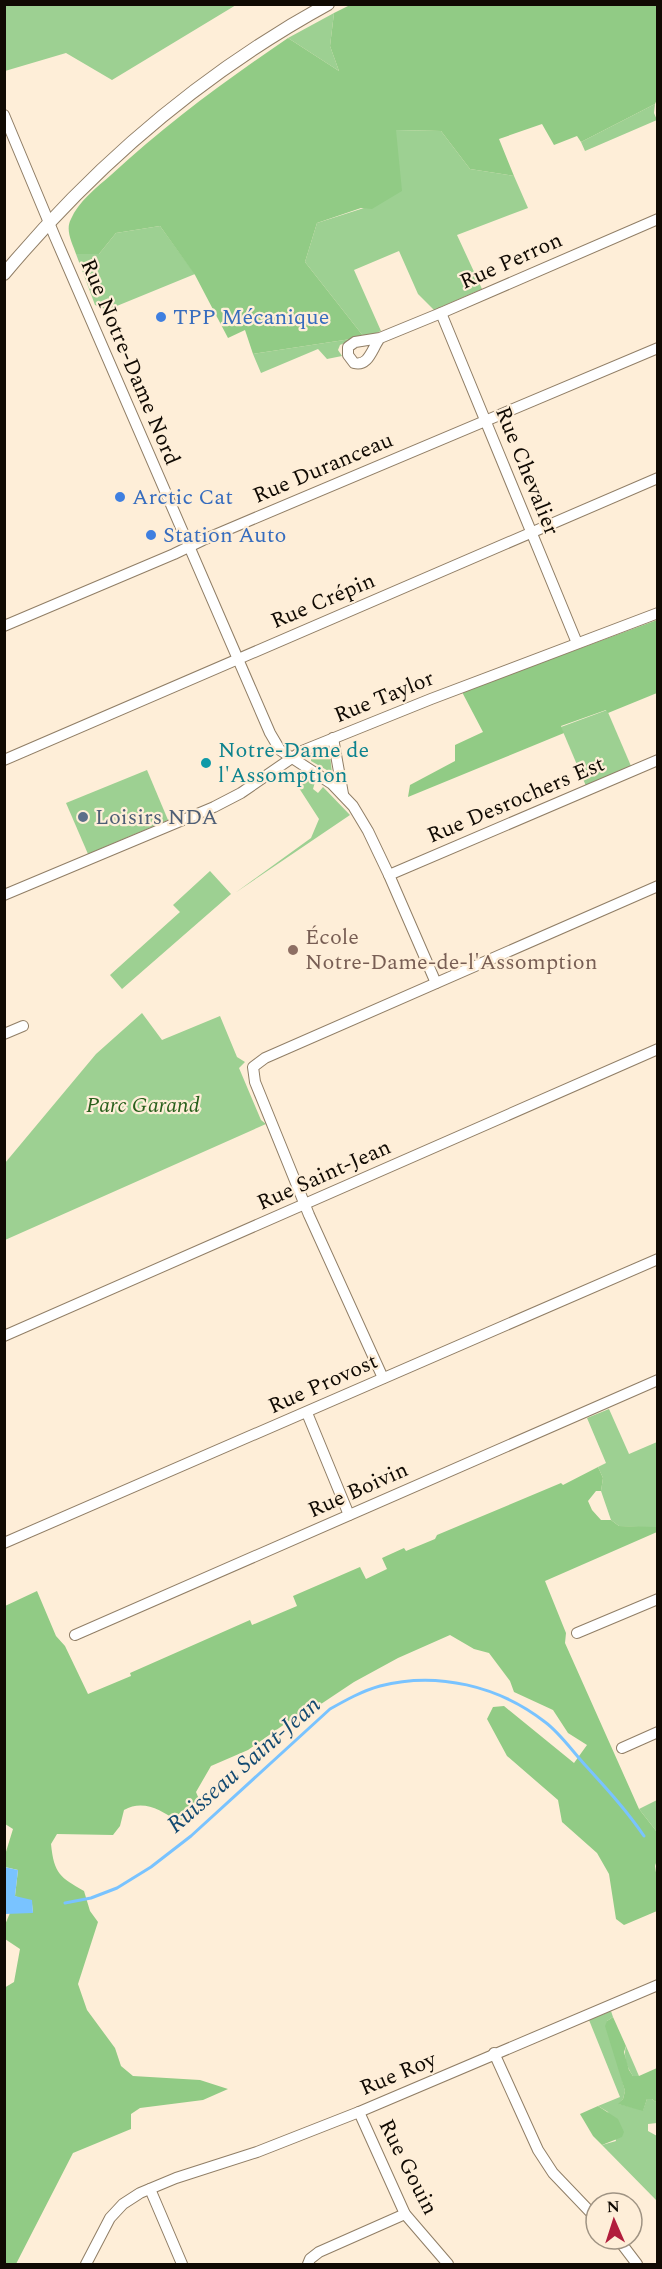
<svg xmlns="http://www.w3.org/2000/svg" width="662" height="2269" font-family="Spectral,serif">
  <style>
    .green { fill: #9dd092 }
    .forest { fill: #91cb85 }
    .water { fill: #79c3ff }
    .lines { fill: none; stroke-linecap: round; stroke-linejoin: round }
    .stream { stroke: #79c3ff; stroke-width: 3 }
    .minor-casing { stroke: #907e66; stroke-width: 12 }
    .tertiary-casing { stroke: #907e66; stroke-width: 14 }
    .minor { stroke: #fff; stroke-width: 10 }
    .tertiary { stroke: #fff; stroke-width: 12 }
    .shop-dot { fill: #3f7fe0; stroke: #feeed8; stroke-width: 2 }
    .culture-dot { fill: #0f9aa8; stroke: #feeed8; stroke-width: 2 }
    .service-dot { fill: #5c6f8a; stroke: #feeed8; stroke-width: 2 }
    .education-dot { fill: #8d6e63; stroke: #feeed8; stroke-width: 2 }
    .labels { text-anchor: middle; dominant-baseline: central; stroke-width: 4.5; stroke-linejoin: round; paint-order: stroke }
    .street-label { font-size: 22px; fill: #100a03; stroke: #feeed8 }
    .shop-label { font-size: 22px; fill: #366cbe; stroke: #feeed8; text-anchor: start }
    .culture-label { font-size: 22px; fill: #0d838f; stroke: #feeed8; text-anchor: start }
    .service-label { font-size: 22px; fill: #4e5e75; stroke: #feeed8; text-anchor: start }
    .education-label { font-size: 22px; fill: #785e54; stroke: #feeed8; text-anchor: start }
    .park-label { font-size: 22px; font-style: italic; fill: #285f1b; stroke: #feeed8 }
    .water-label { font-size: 24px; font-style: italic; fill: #134a71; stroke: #feeed8 }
  </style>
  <rect width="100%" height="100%" fill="#feeed8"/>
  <!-- green -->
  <g class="green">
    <path d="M5,4H236V5L112,80L66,53L5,71Z"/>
    <path d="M334,13L330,46L339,71L288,38Z"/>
    <path d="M655,104L654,113L657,120L585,151L581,142Z"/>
    <path d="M396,130L441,131L470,169L514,176L528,208L457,235L482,289L434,310L418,294L399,251L354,270L381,331C368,337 353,338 340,345L338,350L342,356L327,359L318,349L261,373L253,354L364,337L305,262L317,223L367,207Z"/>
    <path d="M160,226L195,274L107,310L95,305L76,254H99L116,233Z"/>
    <path d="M607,710L631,766L586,786L561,727Z"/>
    <path d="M324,750L330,755L332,773L311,761L312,754Z"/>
    <path d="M147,770L168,820L88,854L66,803Z"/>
    <path d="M288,771L299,772L315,782L313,789L318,793L323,787L350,815L235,893L311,838L319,819Z"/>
    <path d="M210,871L231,894L122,989L110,975L180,912L173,905Z"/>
    <path d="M142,1013L162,1040L220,1016L237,1057L245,1062L239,1068L261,1120L266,1124L5,1240V1163L96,1054Z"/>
    <path d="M609,1409L629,1454L657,1442V1528L619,1526L611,1520L601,1491L603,1478L598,1467L606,1463L587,1418Z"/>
    <path d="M657,1800V1832L639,1809Z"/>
    <path d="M611,2011L613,2017L607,2021L625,2091L623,2099L619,2104L643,2110L647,2099H652L657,2103V2123L648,2124V2131L657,2136V2201L602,2145L616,2141L608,2112L598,2106L620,2097L589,2020Z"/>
    <path d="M626,2046L639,2076H633C627,2068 623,2056 626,2046Z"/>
  </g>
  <!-- forest -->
  <g class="forest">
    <path d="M350,5H657L658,97L655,104L581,142L577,136L554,145L542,124L499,139L514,176L470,169L441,131L396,130L402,191L372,209L361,208L317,223L305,262L364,337L253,354L245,330L228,338L195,275L160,226L116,233L99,254H76C72,242 65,230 71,219C78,202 97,187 111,175C166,124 226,80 288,38L339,71L330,46L334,13Z"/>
    <path d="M657,620V693L608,713L606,710L561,726L564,733L408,797L410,785L455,761V745L483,732L462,692Z"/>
    <path d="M598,1467L603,1478L601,1491H596L588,1501L592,1510L601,1520H611L619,1526L656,1527L657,1532L545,1581L566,1633L565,1643L639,1809L657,1832V1860L655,1866L657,1879V1911L624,1925L616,1919L609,1874L597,1853L562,1822L558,1800L507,1756L487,1719L493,1707L504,1706L574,1763L587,1745L568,1733L553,1710L514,1692L510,1681L489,1653L474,1649L450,1635L398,1658L354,1682L321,1704L289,1721L248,1750L211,1766L196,1792L203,1809L194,1816L177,1821C161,1810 143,1799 124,1810L120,1826L113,1835L57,1834L51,1844C54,1874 60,1877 84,1891L90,1911L98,1922L78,1984L87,2010L115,2048L121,2066L133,2076L200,2080L228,2089L203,2100L140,2108L131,2114V2129L73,2153L16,2264H4V1988L14,1982L20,1949L5,1939L4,1927L10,1913L33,1912L32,1904L15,1896L18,1870L5,1867V1855L13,1829L5,1824V1606L37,1591L56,1636L65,1646L88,1694L131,1676L130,1673L250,1620L252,1625L297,1606L293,1596L360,1567L366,1579L387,1569L382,1558L404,1548L406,1551L435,1539L437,1535L561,1483L563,1485Z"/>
    <path d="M613,2017L626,2046L624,2052L629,2070L633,2076H639L657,2068V2103L652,2099H647L643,2111L618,2104L623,2099L625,2091L605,2026L607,2021Z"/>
    <path d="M598,2106L618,2119L624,2132L622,2137L602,2145L593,2136L580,2114Z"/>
  </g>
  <!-- water -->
  <path class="water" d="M4,1867L18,1870L15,1896L32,1900L33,1913L5,1914Z"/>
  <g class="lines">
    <!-- stream -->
    <path class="stream" d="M65,1903L91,1898L117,1888L151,1867L191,1836L330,1709C346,1700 362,1691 380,1686C437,1671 499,1686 545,1722C560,1733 573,1752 586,1766C607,1789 627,1811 644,1836"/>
    <!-- minor casing -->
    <g class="minor-casing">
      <g id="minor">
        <path d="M4,115L55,237L270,733L280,750L332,784L353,806L368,831L389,875L436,983"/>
        <path d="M441,313L577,643"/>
        <path d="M380,338C372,348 369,367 354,363L348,355V347L355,342L380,338L441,313L658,219"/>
        <path d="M4,626L174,554L203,540L658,348"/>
        <path d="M333,738L343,794"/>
        <path d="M4,760L658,478"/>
        <path d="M389,875L658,760"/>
        <path d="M4,895L214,807L241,793L302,751L431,699L658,613"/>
        <path d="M4,1034L23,1026"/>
        <path d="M4,1336L658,1049"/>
        <path d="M383,1378L309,1215L255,1082L253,1067L265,1058L658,886"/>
        <path d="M307,1413L349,1515"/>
        <path d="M4,1543L658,1259"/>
        <path d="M577,1633L658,1599"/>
        <path d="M75,1635L658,1380"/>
        <path d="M622,1748L658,1732"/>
        <path d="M494,2053L538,2150L553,2173L596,2218"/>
        <path d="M359,2112L405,2214L448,2264"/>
        <path d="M150,2189L182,2264"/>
        <path d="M618,2239L637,2264"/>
        <path d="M86,2264L110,2218L123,2204L140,2193L176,2178L257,2152L359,2112L658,1985"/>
        <path d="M308,2264L310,2259L319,2252L405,2214"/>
      </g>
    </g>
    <!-- tertiary casing -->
    <g class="tertiary-casing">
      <path id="tertiary" d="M4,274C95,165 204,72 328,4"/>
    </g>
    <!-- minor -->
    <use href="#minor" class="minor"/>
    <!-- tertiary -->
    <use href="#tertiary" class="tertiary"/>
  </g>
  <!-- markers -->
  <g class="shop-dot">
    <circle cx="161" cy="317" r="6"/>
    <circle cx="120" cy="497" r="6"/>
    <circle cx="151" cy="535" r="6"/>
  </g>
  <circle class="culture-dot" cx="206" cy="763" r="6"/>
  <circle class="service-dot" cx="83" cy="817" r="6"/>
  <circle class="education-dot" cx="293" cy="950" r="6"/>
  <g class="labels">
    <!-- street labels -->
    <g class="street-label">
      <text transform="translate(511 261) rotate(-24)">Rue Perron</text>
      <text transform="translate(130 362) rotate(67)">Rue Notre-Dame Nord</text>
      <text transform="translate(323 468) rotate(-23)">Rue Duranceau</text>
      <text transform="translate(527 471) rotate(68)">Rue Chevalier</text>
      <text transform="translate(323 601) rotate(-23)">Rue Crépin</text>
      <text transform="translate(384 697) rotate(-22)">Rue Taylor</text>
      <text transform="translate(516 800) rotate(-23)">Rue Desrochers Est</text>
      <text transform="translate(324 1175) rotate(-24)">Rue Saint-Jean</text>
      <text transform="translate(323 1384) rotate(-24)">Rue Provost</text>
      <text transform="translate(358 1490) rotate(-24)">Rue Boivin</text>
      <text transform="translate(398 2074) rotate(-23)">Rue Roy</text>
      <text transform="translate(408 2167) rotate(63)">Rue Gouin</text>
    </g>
    <!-- shop labels -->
    <g class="shop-label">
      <text x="173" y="317">TPP Mécanique</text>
      <text x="132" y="497">Arctic Cat</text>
      <text x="163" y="535">Station Auto</text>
    </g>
    <!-- culture labels -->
    <g class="culture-label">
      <text x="218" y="750">Notre-Dame de<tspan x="218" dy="25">l'Assomption</tspan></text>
    </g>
    <!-- service labels -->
    <g class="service-label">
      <text x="95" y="817">Loisirs NDA</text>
    </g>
    <!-- education labels -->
    <g class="education-label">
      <text x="305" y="937">École<tspan x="305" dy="25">Notre-Dame-de-l'Assomption</tspan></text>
    </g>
    <!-- park labels -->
    <g class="park-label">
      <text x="143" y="1105">Parc Garand</text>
    </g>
    <!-- water labels -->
    <g class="water-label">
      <text transform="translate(244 1765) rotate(-41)">Ruisseau Saint-Jean</text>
    </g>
  </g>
  <!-- border -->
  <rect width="662" height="2269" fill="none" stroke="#100a03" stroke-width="12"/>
  <!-- north arrow -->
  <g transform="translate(614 2221) rotate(357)"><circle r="28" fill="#feeed8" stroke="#9f9383" stroke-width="1.5"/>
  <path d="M0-4.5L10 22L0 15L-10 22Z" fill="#b11d3c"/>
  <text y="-9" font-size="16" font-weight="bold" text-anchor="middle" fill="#100a03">N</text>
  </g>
</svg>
